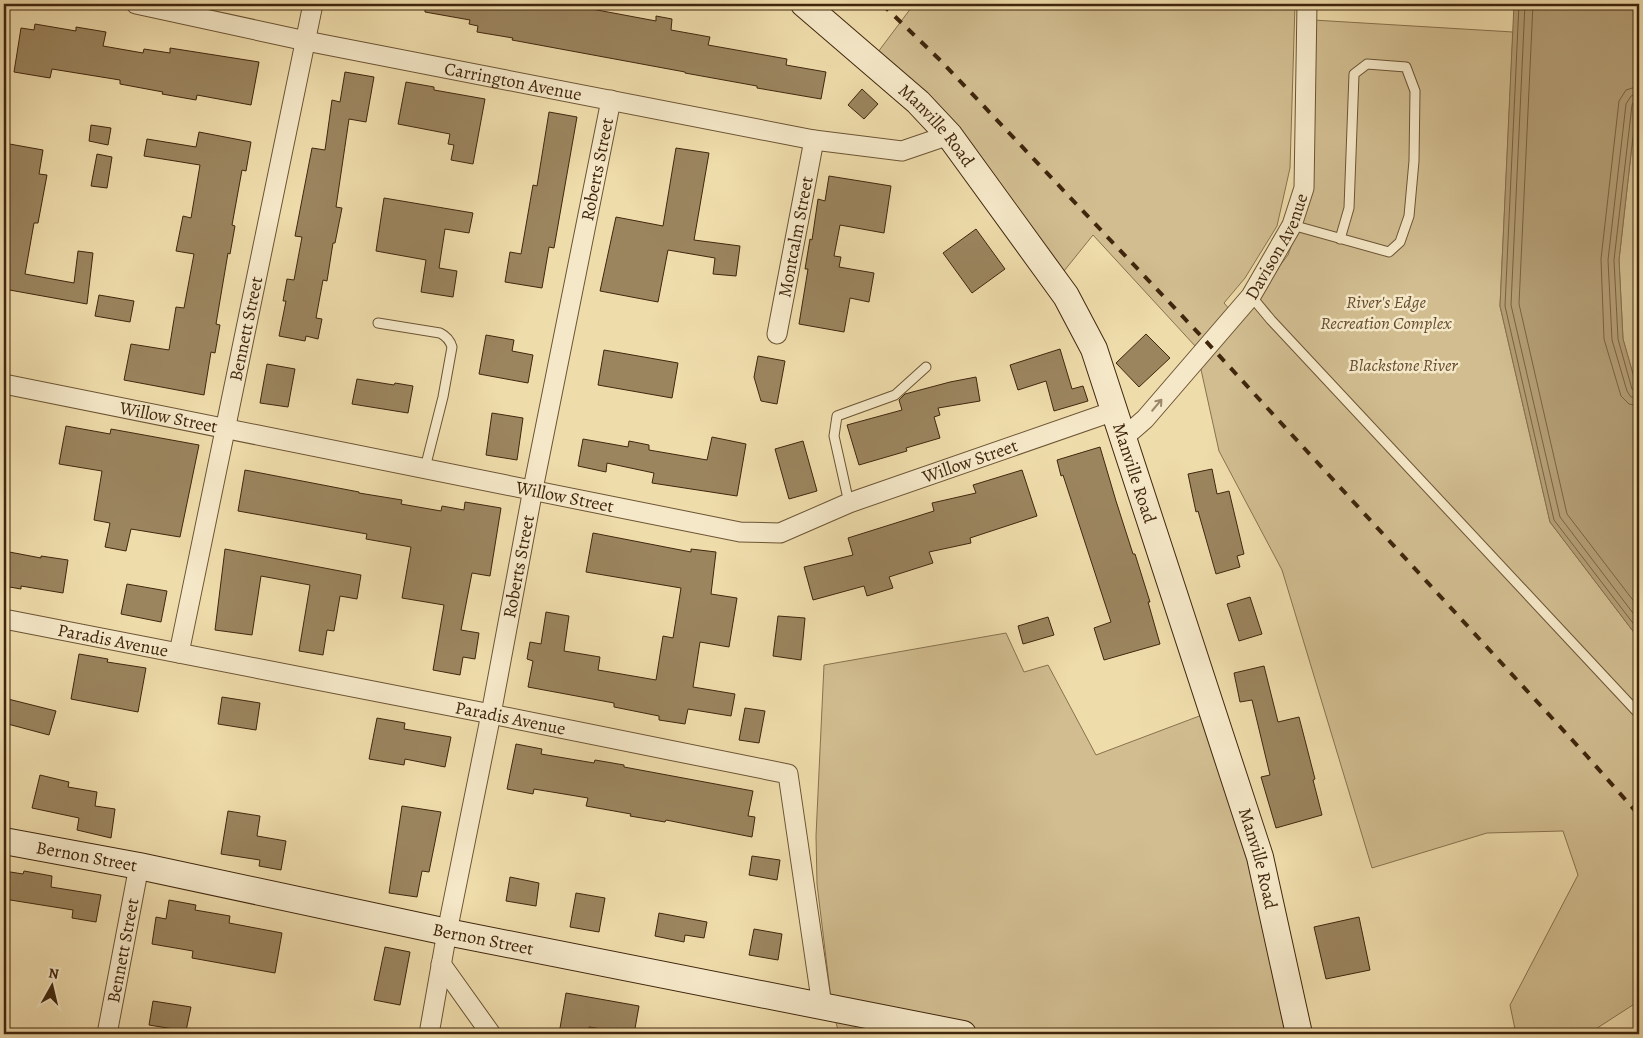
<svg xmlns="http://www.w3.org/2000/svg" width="1643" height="1038" font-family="Alegreya,serif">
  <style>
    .green { fill: #d1bd90; stroke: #88724e }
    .water { fill: #b49e75; stroke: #866e4b }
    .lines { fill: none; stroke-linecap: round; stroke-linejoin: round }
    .shore { stroke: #7a6241; stroke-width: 1 }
    .building { fill: #9b855f; stroke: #40260d }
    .lane-casing { stroke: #6c5434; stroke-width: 11 }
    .street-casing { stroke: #6c5434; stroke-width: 21 }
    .secondary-casing { stroke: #40260d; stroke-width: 28 }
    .lane { stroke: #f5e8c8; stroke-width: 9 }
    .street { stroke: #f5e8c8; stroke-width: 19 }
    .secondary { stroke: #f5e8c8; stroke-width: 26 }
    .rail { stroke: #40260d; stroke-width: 4; stroke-dasharray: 9 9; stroke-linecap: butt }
    .oneway { stroke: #9a876a }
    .labels { text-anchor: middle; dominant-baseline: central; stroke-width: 5; stroke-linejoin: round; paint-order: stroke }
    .street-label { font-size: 18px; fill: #40260d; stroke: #f5e8c8 }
    .park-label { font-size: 18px; font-style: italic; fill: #644c2e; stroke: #f5e8c8 }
  </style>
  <rect width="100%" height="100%" fill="#efdcab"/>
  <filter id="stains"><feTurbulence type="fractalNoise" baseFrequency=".004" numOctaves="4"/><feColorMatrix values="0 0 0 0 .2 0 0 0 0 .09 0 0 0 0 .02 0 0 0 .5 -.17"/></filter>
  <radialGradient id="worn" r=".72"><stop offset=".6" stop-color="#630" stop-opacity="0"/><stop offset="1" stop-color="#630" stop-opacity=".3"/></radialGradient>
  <!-- green -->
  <g class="green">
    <path d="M914,4H1295L1290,168L1277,226L1245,278L1224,303L1238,319L1288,255L1313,185V20L1513,32L1500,306L1550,522L1639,639V1001L1588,1034H1516L1510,1005L1578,875L1563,831L1487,833L1372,868L1282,570L1219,451L1196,347L1093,235L1060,276L875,56Z"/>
    <path d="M1639,83V395L1623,339L1619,260Z"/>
    <path d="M1006,633L1024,672L1048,665L1096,755L1210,712L1295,1034H839L832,1007L817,884L816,836L824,665Z"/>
  </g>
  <!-- water -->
  <path class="water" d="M1514,4H1639V83L1619,260L1623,339L1639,395V639L1550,522L1500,306Z"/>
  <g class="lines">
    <!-- shore -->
    <g class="shore">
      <path d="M1519,4L1505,306L1554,520L1639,631"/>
      <path d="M1525,4L1511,305L1560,517L1639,621"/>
      <path d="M1533,4L1519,304L1567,514L1639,608"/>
      <path d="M1639,86L1626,90L1619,101L1601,259L1604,339L1621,396L1629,404L1639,406"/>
      <path d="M1639,94L1631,96L1626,104L1608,260L1612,340L1627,391L1631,397L1639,398"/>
      <path d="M1639,100L1634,101L1632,105L1614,260L1618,339L1632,389L1635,392H1639"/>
    </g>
  </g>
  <!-- building -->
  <g class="building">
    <path d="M425,4H565L656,21V16L672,19L671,30L710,37L708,45L787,59L786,65L826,72L821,99L757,88V86L685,73V72L512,40L513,38L477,32L478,26L469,24L470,20L425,12Z"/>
    <path d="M35,24L76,31V27L106,32L103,46L143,53L144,49L170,53V48L259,62L251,105L197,95L196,100L162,94L163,92L120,84V80L52,69L50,78L14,72L21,28L34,30Z"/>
    <path d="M345,72L374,77L366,122L349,119L336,207L342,208L335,243H333L327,281L323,280L316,318L322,319L318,339L306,336L305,341L279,336L286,301H283L287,279L294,280L302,237L295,236L312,148L325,150L332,100L340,102Z"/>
    <path d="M406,82L434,87V90L485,99L473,164L451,160L454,145L448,144L450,134L398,124Z"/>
    <path d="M862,89L878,104L864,119L848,105Z"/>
    <path d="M549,112L577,117L554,248L549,247L542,288L505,282L510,252L521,254L533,185L537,186Z"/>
    <path d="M91,125L111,128L108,145L89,141Z"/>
    <path d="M199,132L251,142L246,171L242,170L232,225L235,226L230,254L228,253L216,324L220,325L215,353L211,352L204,395L124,380L131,344L169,350L176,307L184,308L194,254L176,251L183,216L191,218L200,165L144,156L147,139L196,147Z"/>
    <path d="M4,143L43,150L39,174L47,175L38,223H34L25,274L74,283L78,251L93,253L87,304L4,289Z"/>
    <path d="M676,148L709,153L694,240L740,246L736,276L713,274L715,258L668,250L658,302L600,291L616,217L663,226Z"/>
    <path d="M97,154L112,157L107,188L91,186Z"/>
    <path d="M829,176L891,186L884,233L840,225L834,256L841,257L839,267L874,273L869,302L850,298L844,332L799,324L808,269H805L810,239L812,240L818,199L825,201Z"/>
    <path d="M384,198L473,213L469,233L445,229L439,268L457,271L453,297L421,292L426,260L376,251Z"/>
    <path d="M976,229L1005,269L972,293L943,253Z"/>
    <path d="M99,295L134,301L130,322L95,316Z"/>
    <path d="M1146,334L1170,358L1139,387L1116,363Z"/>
    <path d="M486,335L514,340L512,351L533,355L528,383L479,374Z"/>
    <path d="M1060,349L1072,389L1083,386L1088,401L1054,411L1046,381L1018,390L1010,365Z"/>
    <path d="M604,350L678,363L672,398L598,385Z"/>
    <path d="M758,356L785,361L777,404L761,401L754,377Z"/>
    <path d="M267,364L295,369L288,407L260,403Z"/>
    <path d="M976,377L980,401L938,408L940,415L934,417L940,438L906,448L907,451L859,465L847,425L902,410L899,400L905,394L950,382Z"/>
    <path d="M357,379L394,385L395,383L413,386L408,413L352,404Z"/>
    <path d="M492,413L523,418L517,460L486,455Z"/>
    <path d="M66,426L110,434L111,429L199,445L180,537L131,529L126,551L105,547L110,523L94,520L102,471L59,464Z"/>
    <path d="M712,437L746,444L737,496L652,483L654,473L607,463L606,472L578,466L583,439L628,447L629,441L649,445V450L707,460Z"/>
    <path d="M803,441L817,491L789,499L775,449Z"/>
    <path d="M1100,447L1116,501L1133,554H1135L1150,602H1148L1160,644L1104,660L1094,628L1111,622L1063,475L1061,476L1057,460Z"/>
    <path d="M1212,469L1217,494L1229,491L1244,554L1237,556L1240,567L1216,574L1198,511L1196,512L1188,474Z"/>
    <path d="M245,470L359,492V493L402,500L401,504L441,511L442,506L464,510L465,502L501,508L490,576L472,573L461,630L479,633L475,659L463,657L460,675L433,670L444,605L402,598L411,547L366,539L367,534L238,511Z"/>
    <path d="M1022,470L1037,516L970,538L971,543L929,552L933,563L889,577L893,588L867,596L864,586L813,600L804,567L853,555L848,538L934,511L932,503L976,493L973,485Z"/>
    <path d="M593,533L691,552V549L716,552L711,594L737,598L729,647L700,642L693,687L735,694L731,716L688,709L685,724L659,720V716L614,707V703L528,687L533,661L527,659L530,642L541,644L546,612L569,616L564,651L600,657L598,670L656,680L663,636L673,638L681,588L586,572Z"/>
    <path d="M225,549L361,575L357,599L340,596L334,631L327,630L323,655L299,651L310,585L261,576L252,635L215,630Z"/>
    <path d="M4,551L41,558V556L68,560L63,593L21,586V589L4,586Z"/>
    <path d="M127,584L167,591L161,622L121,614Z"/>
    <path d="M1250,597L1262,634L1239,641L1227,604Z"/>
    <path d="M778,616L805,618L801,660L773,656Z"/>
    <path d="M1048,617L1054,635L1023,644L1018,626Z"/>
    <path d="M79,654L108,659L107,662L146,668L138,712L71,699Z"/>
    <path d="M1264,666L1278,722L1299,717L1315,779L1313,780L1322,815L1276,828L1261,777L1270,775L1252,700L1240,702L1234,673Z"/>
    <path d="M222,697L260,703L256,730L218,724Z"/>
    <path d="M4,698L56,711L49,735L4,723Z"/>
    <path d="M745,708L765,711L759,743L739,740Z"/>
    <path d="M377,718L405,723L404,729L451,737L445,767L405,759L404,765L369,759Z"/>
    <path d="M516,744L542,749L541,754L594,763L595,760L624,765V767L753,791L748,816L755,817L752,837L666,820L665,822L630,816L631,814L586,806L588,798L534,789L533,794L507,789Z"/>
    <path d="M40,775L69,782L68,787L97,792L95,806L115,809L111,838L77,830L79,818L32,808Z"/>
    <path d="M402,806L441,812L429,872L422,871L417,897L389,893Z"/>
    <path d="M228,811L260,816L257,836L286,841L281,870L259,866L260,860L221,854Z"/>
    <path d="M752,856L780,860L777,880L749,875Z"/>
    <path d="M4,871L23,874L24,871L52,876L51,887L101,895L96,922L72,918L73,910L4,899Z"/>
    <path d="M510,877L539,883L536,906L506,901Z"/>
    <path d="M576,893L605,898L599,932L570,927Z"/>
    <path d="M169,900L196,905L195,910L230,916L229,923L282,933L275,973L192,958L193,951L152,944L156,917L166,919Z"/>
    <path d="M659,913L707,922L704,938L685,935L684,942L655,936Z"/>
    <path d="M1359,917L1370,970L1326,979L1314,927Z"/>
    <path d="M754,929L782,934L778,960L749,955Z"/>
    <path d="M385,947L410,952L400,1005L374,1000Z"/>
    <path d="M566,993L639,1006L634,1034L589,1027L587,1034H559Z"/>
    <path d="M153,1001L191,1007L186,1031L149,1025Z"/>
  </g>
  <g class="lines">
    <!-- lane casing -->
    <g class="lane-casing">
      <g id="lane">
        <path d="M1292,225L1389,252L1400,242L1409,216L1414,161L1415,91L1406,67L1367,64L1354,74L1349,208L1340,239"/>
        <path d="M1251,296L1271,320L1639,714"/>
        <path d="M378,323L440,333C446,336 450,340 452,347L443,397L425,468"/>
        <path d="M849,503L834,436L837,416L895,395L926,367"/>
      </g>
    </g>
    <!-- street casing -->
    <g class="street-casing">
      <g id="street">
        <path id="s1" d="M136,4L306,41L814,140L902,151L949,135"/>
        <path id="s2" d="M777,334L814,140"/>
        <path id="s3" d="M4,384L740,532L780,533L849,503L1114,411"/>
        <path id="s4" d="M1122,439L1145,419L1251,296L1292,225L1304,188L1307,4"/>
        <path id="s5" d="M4,619L491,714L788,774L822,1006"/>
        <path id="s6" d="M179,653L313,4"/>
        <path d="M441,964L491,1034"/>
        <path id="s7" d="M107,1034L139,866"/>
        <path id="s8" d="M429,1034L447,932L491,714L533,489L611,100"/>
      </g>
    </g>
    <!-- secondary casing -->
    <g class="secondary-casing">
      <g id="secondary">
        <path id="s9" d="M804,4L918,102L949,135L1066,296L1094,349L1260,857L1299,1034"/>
        <path id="s10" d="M4,841L139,866L447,932L963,1034"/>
      </g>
    </g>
    <!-- lane -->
    <use href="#lane" class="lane"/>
    <!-- street -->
    <use href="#street" class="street"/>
    <!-- secondary -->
    <use href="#secondary" class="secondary"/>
    <!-- rail -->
    <path class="rail" d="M882,4L942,62L1203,338L1586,755L1639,815"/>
  </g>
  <!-- one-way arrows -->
  <defs><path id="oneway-shaft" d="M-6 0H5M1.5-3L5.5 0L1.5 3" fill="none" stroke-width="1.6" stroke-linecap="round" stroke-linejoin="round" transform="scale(1.25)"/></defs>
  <use class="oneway" href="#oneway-shaft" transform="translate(1157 405) rotate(-50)"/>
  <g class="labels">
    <!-- street labels -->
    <g class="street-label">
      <text stroke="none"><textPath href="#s1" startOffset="385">Carrington Avenue</textPath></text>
      <text stroke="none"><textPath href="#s9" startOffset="180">Manville Road</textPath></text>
      <text stroke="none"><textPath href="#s8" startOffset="881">Roberts Street</textPath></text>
      <text stroke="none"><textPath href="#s2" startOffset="99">Montcalm Street</textPath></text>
      <text stroke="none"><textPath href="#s4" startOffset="249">Davison Avenue</textPath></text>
      <text stroke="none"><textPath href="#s6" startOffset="331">Bennett Street</textPath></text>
      <text stroke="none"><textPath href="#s3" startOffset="168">Willow Street</textPath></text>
      <text stroke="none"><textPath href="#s3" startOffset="994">Willow Street</textPath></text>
      <text stroke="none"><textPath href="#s9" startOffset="585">Manville Road</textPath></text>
      <text stroke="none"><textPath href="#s3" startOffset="572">Willow Street</textPath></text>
      <text stroke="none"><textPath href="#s8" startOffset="476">Roberts Street</textPath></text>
      <text stroke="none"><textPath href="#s5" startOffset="111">Paradis Avenue</textPath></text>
      <text stroke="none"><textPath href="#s5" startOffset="516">Paradis Avenue</textPath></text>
      <text stroke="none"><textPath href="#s10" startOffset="84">Bernon Street</textPath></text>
      <text stroke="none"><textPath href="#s9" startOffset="990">Manville Road</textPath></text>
      <text stroke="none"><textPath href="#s10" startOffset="489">Bernon Street</textPath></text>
      <text stroke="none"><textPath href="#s7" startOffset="85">Bennett Street</textPath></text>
    </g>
    <!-- park labels -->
    <g class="park-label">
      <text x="1386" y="302">River's Edge<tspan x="1386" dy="21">Recreation Complex</tspan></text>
      <text x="1403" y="365">Blackstone River</text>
    </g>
  </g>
  <!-- margin -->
  <rect width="1643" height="1038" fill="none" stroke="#efdcab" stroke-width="20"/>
  <rect x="5" y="5" width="1633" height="1028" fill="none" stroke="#40260d" stroke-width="2.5"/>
  <rect x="10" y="10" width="1623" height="1018" fill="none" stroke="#40260d"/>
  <!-- north arrow -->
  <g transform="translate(52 986) rotate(8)" stroke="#f5e8c8" stroke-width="4" paint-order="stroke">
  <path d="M0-4L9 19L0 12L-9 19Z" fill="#40260d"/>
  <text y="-8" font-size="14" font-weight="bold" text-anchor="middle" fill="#40260d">N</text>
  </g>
  <rect width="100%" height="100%" filter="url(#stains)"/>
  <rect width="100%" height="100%" fill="url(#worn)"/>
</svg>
